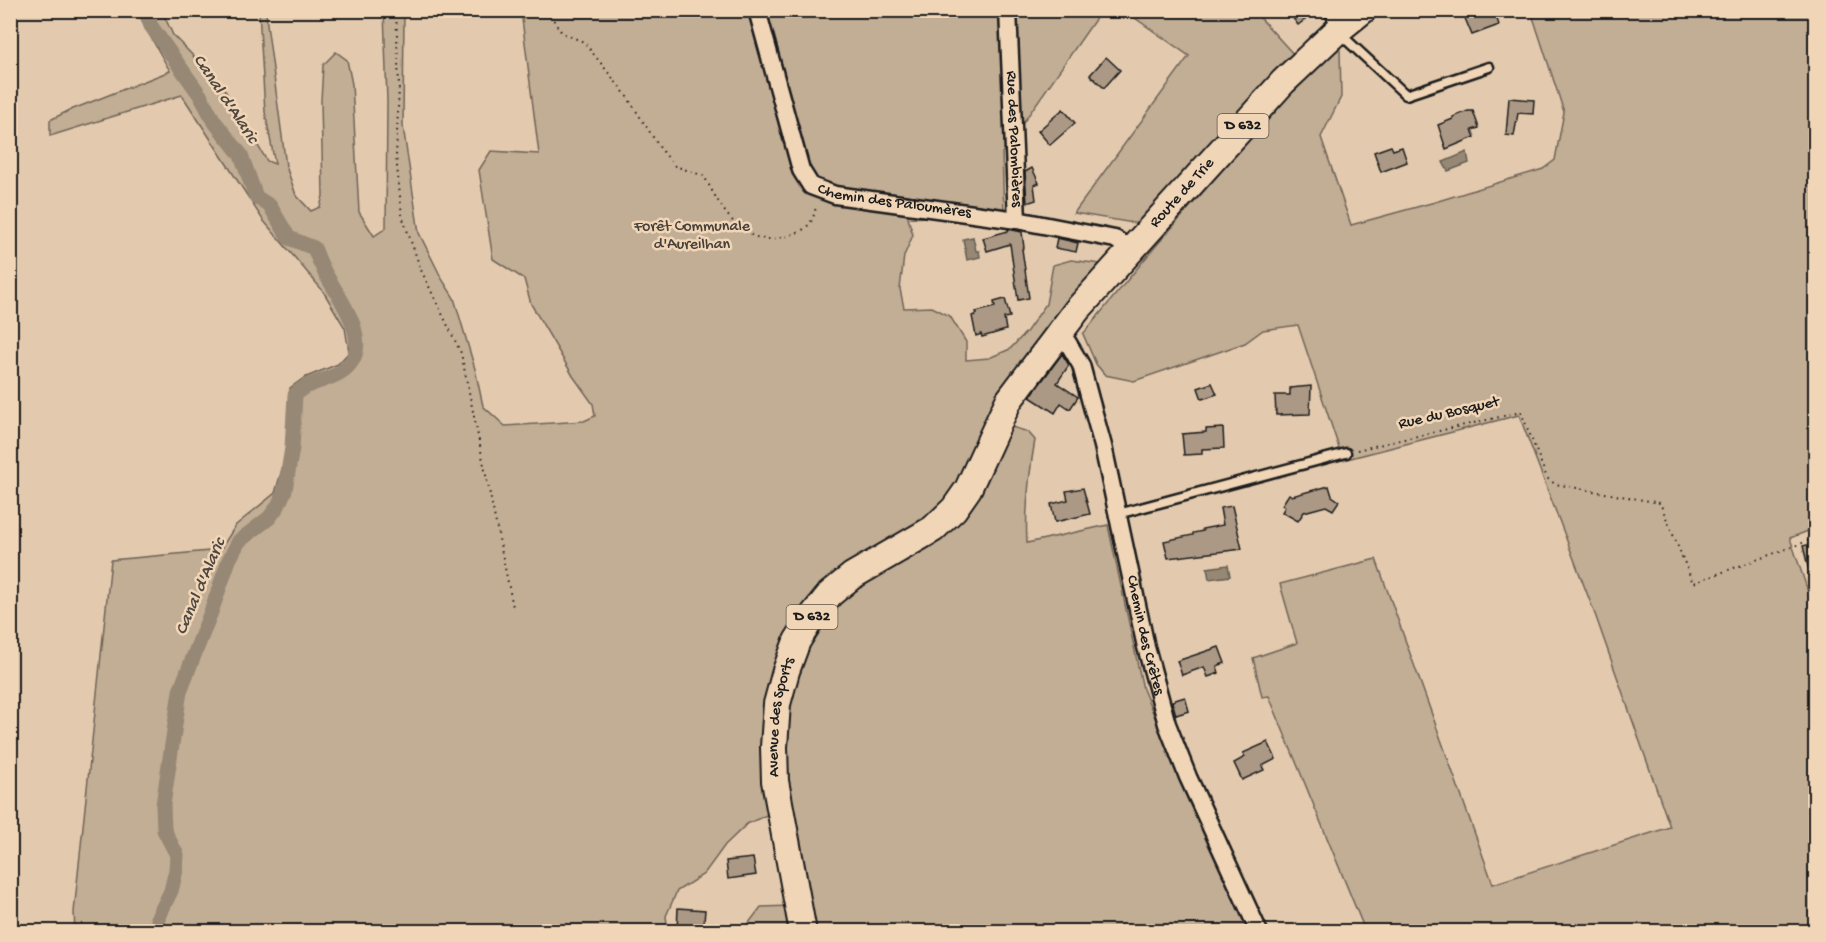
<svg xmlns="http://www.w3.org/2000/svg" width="1826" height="942" font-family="'Gochi Hand',sans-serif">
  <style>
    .green { fill: #c2ad95; stroke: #6f6458; stroke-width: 1.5 }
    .water { fill: #968875; stroke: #655d51; stroke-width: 1.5 }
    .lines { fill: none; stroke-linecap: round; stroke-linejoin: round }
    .canal { stroke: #968875; stroke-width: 15 }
    .building { fill: #ac9985; stroke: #1c1c1c; stroke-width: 1.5 }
    .service-casing { stroke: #1c1c1c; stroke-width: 13 }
    .minor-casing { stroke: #1c1c1c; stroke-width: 21 }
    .primary-casing { stroke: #1c1c1c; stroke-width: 30 }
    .path { stroke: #1c1c1c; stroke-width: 2; stroke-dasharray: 1.5 4.5; stroke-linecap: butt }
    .service { stroke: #f0d5b7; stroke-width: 8 }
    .minor { stroke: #f0d5b7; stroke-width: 16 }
    .primary { stroke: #f0d5b7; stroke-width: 26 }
    .labels { text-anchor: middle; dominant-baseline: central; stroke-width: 5; stroke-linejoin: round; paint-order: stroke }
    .shield { fill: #f0d5b7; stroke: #5c544a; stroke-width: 1.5 }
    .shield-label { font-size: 15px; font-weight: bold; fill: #1c1c1c }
    .street-label { font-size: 16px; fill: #1c1c1c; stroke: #f0d5b7 }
    .park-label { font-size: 16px; fill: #46403a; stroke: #f0d5b7 }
    .water-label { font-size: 18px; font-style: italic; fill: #4d4740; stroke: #f0d5b7 }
  </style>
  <rect width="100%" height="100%" fill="#e3caae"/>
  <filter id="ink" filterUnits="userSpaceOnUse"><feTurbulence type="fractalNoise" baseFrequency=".0167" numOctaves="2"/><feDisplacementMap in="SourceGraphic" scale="12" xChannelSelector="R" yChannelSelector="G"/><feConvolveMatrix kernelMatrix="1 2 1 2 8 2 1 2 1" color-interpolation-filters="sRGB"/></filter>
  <g filter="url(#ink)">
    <!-- green -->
    <g class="green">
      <path d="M140,11H162L173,35L223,87L267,161L275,164L265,112L259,11H266L267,24L286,166L296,195L311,211L320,207L323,196L321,101L323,65L336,52L347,60L352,84L359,212L374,236L386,228L387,101L384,11H404L403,126L419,233L442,279L454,298L475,369L483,406L505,426L584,421L595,416L593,404L573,376L531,304L524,279L493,259L479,170L491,151L539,154L521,11H1101L1002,153L1004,213L908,218L913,235L904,256L900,289L904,308L932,307L950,316L966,342V360L989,358L1010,349L1027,331L1046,304L1053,265L1071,260L1109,265L946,504L806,611L771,813L747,824L725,845L704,874L677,891L666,916L668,931H75L74,912L111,560L220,550L236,525L275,493L285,459L290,388L304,378L338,364L349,352L345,328L323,291L263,220L182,95L50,136V120L68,111L170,71L150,36Z"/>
      <path d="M1125,11H1254L1295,56L1145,225L1074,213L1189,56Z"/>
      <path d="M1531,11H1815L1816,528L1790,538L1815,612V931H1346L1364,928L1269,696L1262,697L1253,658L1297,643L1280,584L1376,559L1493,884L1670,827L1596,617L1519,415L1343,460L1298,325L1263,330L1245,343L1134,381L1105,375L1096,364L1083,334L1149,254L1309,70L1335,46L1340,49L1341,97L1321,137L1351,225L1435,202L1543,169L1555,160L1564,112Z"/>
      <path d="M1012,427L1028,432L1035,440C1029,474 1025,508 1027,543L1108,525L1143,689L1202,828L1252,931L807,932L795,857L784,751L791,690L802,650L823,616L981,486Z"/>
      <path d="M791,906L790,931L742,932L761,907Z"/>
    </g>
    <!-- water -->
    <g class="water">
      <path d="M1467,152L1469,163L1448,171L1443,162Z"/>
      <path d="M973,237L976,251H979L980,257L967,260L963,239Z"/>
      <path d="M1228,565L1230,576L1209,579L1207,568Z"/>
    </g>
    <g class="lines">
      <!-- canal -->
      <path class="canal" d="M145,10L151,26L200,95L214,121L241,155L256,197L270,206L289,238L314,248C317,256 321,265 325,273C339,298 376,344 344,370C329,382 307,381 295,395L292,448L285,490L278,506L269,518L239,541L229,560L211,612L180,691L163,805L164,830L177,855L176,870L171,891L158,917L159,932"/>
    </g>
    <!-- building -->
    <g class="building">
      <path d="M1287,10H1318L1298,25Z"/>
      <path d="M1478,10H1494L1499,25L1472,35L1464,16Z"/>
      <path d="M1106,57L1120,70L1104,88L1090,75Z"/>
      <path d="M1509,98L1534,100L1533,114L1518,113L1514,136L1506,135Z"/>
      <path d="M1063,109L1075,123L1050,145L1038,131Z"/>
      <path d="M1468,111H1473L1479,128L1472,130L1475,137L1446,149L1438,125L1453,119V117Z"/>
      <path d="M1391,146L1393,150L1402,147L1407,162L1381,172L1374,152Z"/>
      <path d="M1032,168L1039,183L1034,185L1036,200L1027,203L1025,172Z"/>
      <path d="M1008,229L1022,232L1024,248L1022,249L1029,298L1018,300L1010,244L987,251L983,238L1008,231Z"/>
      <path d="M1057,238L1078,243L1076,252L1055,248Z"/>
      <path d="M1005,299L1010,317L1004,318L1006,330L982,337L981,334L976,336L972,316L977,314L976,312L995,307L994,302Z"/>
      <path d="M1062,354L1069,365L1057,383L1078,397L1070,409L1061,403L1055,413L1030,397Z"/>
      <path d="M1212,383L1217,394L1202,399L1198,388Z"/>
      <path d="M1311,386L1310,414L1276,415L1275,395H1290V388Z"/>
      <path d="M1223,428L1224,448L1202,449V454L1184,455L1182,434L1206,432V429Z"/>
      <path d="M1329,486L1332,496L1339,501L1333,510L1326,506L1304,512L1298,521L1282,512L1285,507L1282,505L1289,494L1292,496Z"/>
      <path d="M1083,488L1090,514L1055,522L1051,504L1068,500L1066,491Z"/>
      <path d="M1232,506L1242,549L1168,558L1164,541L1193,535V533L1203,531L1202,529L1223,525L1220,508Z"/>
      <path d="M1815,543V579H1811L1803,546Z"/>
      <path d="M1219,647L1225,663L1217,666L1219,673L1208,677L1204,667L1182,675L1177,661Z"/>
      <path d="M1185,697L1189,711L1176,715L1172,701Z"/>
      <path d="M1268,742L1276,759L1262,766L1264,770L1242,780L1234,763L1245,757L1243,753Z"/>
      <path d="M753,858L756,875L728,879L726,861Z"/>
      <path d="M678,908L705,910L703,932L677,931Z"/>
    </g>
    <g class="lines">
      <!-- service casing -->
      <g class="service-casing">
        <g id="service">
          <path d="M1329,10L1337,31L1406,95L1489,67"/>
          <path d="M1118,514L1346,453"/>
        </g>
      </g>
      <!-- minor casing -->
      <g class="minor-casing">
        <g id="minor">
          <path id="s1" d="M757,10L801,170L811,186L835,195L1017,220"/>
          <path id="s2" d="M1008,10L1017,220L1115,239L1132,250"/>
          <path id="s3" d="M1059,334L1068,343L1081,365L1090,399L1103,446L1146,647L1167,724L1188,777L1259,932"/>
        </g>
      </g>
      <!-- primary casing -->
      <g class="primary-casing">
        <g id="primary">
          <path id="s4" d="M803,932L775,781L774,747L777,704L786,671L797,641L814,614L830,594L852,576L933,529L954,509L968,489L1009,400L1077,310L1283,82L1337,31L1363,10"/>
        </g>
      </g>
      <!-- path -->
      <g class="path">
        <path d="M396,10L399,86L396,156L402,216L421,270L461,353L513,607"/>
        <path d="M547,10L562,33L584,42L626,95L660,148L675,166L704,176C723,211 743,252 791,235C808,229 813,223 816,206"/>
        <path d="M1357,450L1521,412L1547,478L1555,484L1660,503L1693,583L1816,538"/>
      </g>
      <!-- service -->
      <use href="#service" class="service"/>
      <!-- minor -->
      <use href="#minor" class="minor"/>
      <!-- primary -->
      <use href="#primary" class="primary"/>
    </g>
  </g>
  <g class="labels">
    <!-- shield labels -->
    <g class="shield">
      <rect x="1217.5" y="114" width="51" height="24" rx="4.5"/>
      <rect x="786.5" y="605" width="51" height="24" rx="4.5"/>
    </g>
    <g class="shield-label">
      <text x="1243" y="126">D 632</text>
      <text x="812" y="617">D 632</text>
    </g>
    <!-- street labels -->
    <g class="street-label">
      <text stroke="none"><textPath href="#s2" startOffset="129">Rue des Palombières</textPath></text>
      <text stroke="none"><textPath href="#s4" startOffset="898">Route de Trie</textPath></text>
      <text stroke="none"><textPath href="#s1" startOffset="270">Chemin des Paloumères</textPath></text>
      <text transform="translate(1449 414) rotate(-13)">Rue du Bosquet</text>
      <text stroke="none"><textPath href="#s3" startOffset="316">Chemin des Crêtes</textPath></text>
      <text stroke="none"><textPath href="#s4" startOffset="218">Avenue des Sports</textPath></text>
    </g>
    <!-- park labels -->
    <g class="park-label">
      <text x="692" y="227">Forêt Communale<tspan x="692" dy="18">d'Aureilhan</tspan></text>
    </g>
    <!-- water labels -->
    <g class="water-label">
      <text transform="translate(225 99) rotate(56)">Canal d'Alaric</text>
      <text transform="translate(201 587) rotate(-67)">Canal d'Alaric</text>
    </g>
  </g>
  <!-- margin -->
  <rect width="1826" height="942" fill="none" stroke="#f0d5b7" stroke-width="36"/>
  <rect x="18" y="18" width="1790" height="906" fill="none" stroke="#1c1c1c" stroke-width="2" filter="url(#ink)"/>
</svg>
